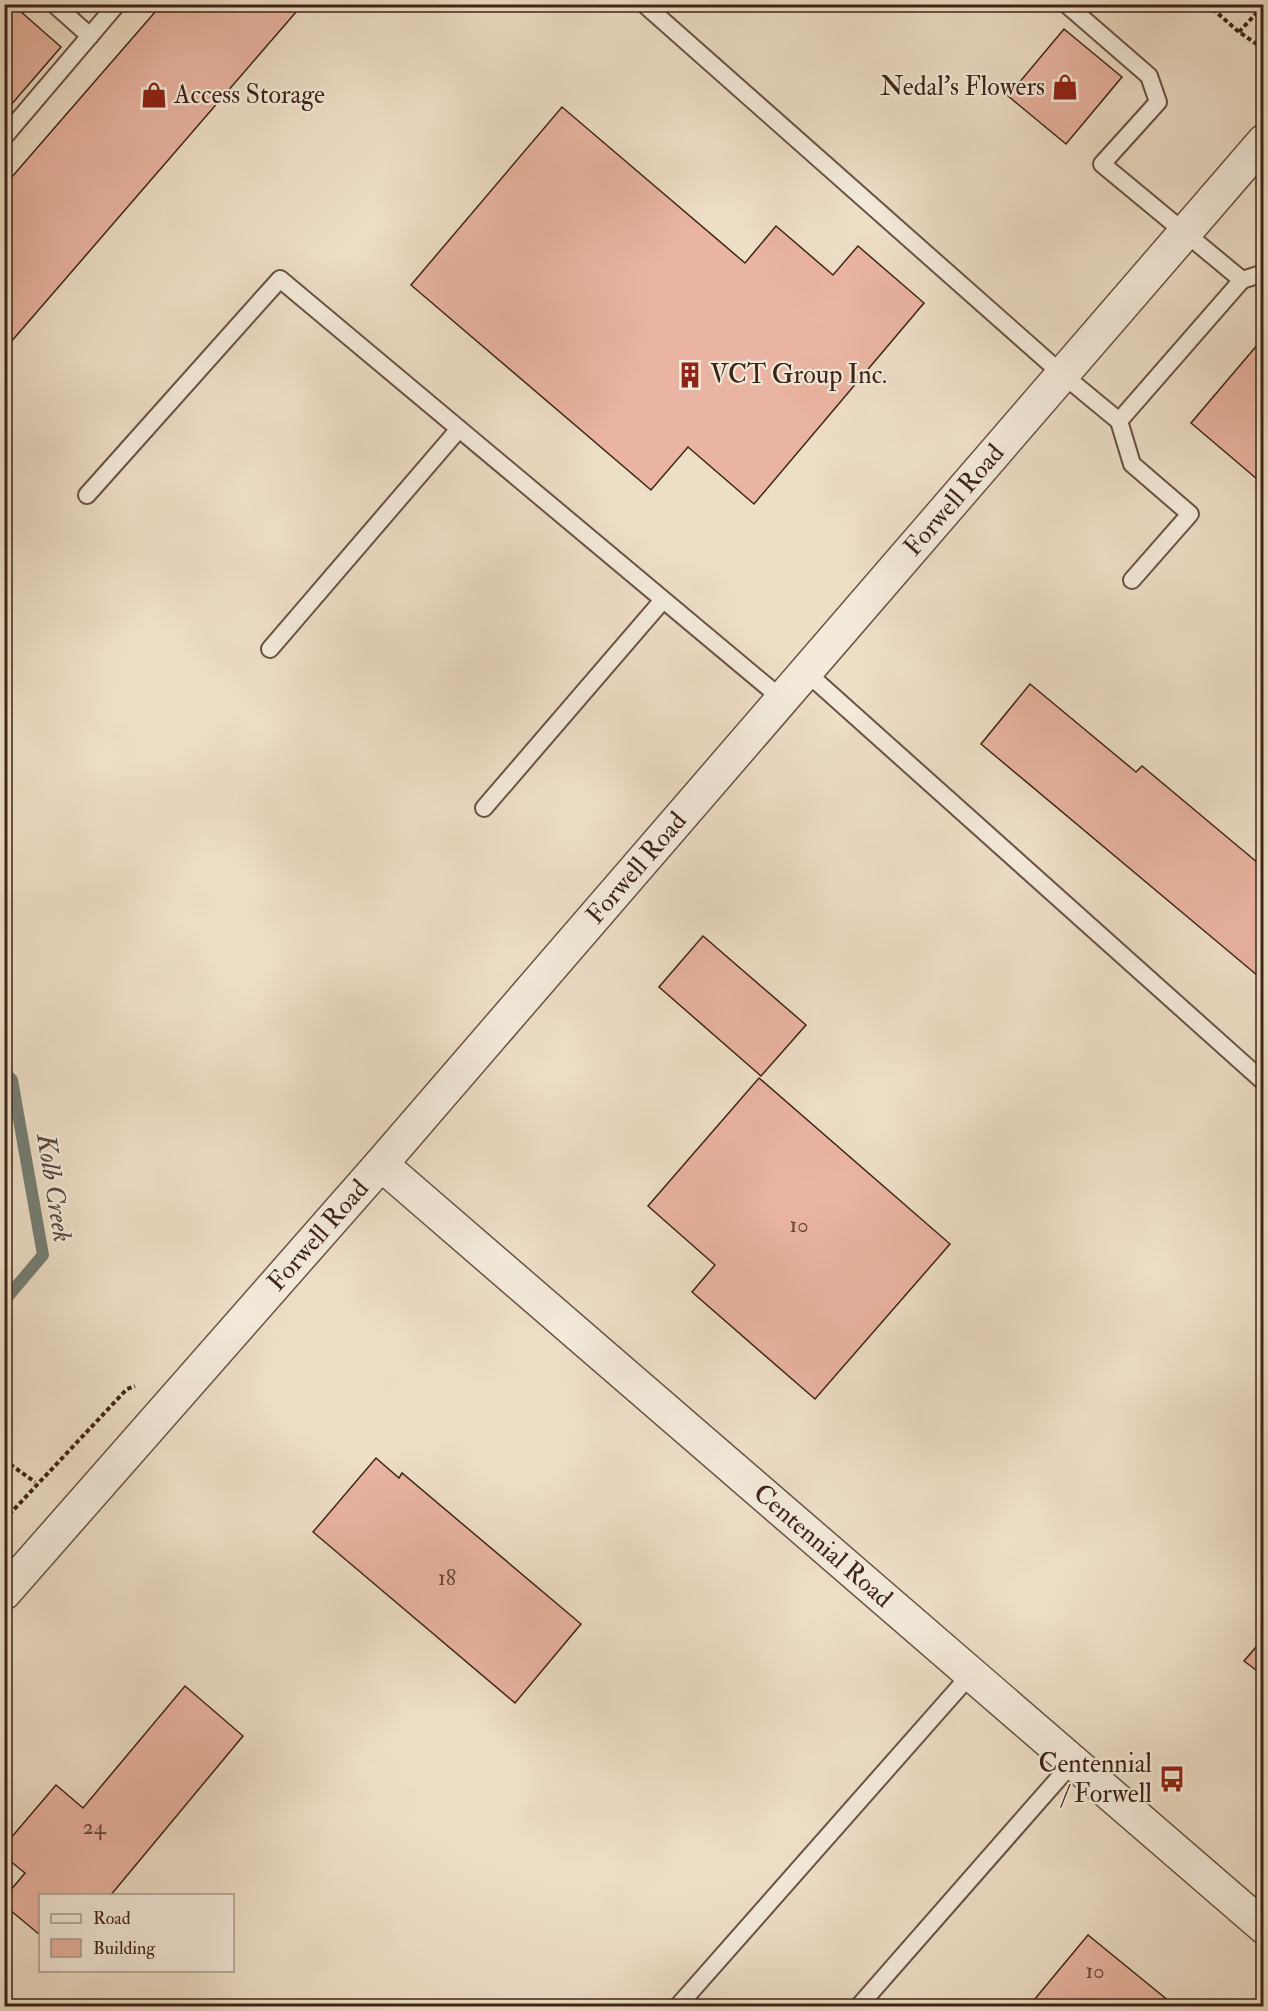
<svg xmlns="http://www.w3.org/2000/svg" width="1268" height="2011" font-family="'IM FELL Double Pica',serif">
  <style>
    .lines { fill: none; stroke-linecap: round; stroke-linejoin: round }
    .stream { stroke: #757f76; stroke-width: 12 }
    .building { fill: #e9b4a1; stroke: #3f2418; stroke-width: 1.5 }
    .lane-casing { stroke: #6a5244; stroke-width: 20 }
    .street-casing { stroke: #6a5244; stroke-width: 36 }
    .path { stroke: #3f2418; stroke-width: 4; stroke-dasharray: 4.5 3; stroke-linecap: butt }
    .lane { stroke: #f3eada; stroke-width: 16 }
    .street { stroke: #f3eada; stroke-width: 33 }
    .labels { text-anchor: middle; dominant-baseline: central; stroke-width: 4.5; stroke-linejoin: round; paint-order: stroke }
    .number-label { font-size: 22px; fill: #6a483a }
    .poi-label { font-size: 26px; fill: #3f2418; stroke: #f3eada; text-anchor: end }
    .street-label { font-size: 26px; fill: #3f2418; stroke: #f3eada }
    .water-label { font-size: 27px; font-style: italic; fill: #564a3f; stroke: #f3eada }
  </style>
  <rect width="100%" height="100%" fill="#eddec6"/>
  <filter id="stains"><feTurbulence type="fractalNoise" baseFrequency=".00333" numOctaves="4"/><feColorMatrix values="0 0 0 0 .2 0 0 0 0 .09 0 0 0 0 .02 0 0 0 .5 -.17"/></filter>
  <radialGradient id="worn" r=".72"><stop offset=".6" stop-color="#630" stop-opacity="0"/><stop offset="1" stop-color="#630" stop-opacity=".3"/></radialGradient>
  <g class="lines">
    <!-- stream -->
    <path class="stream" d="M4,1072L12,1080L43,1255L4,1301"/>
  </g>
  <!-- building -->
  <g class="building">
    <path d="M4,4H12L61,47L4,113Z"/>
    <path d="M162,4H303L4,350V186Z"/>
    <path d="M1064,29L1122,77L1066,144L1008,96Z"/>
    <path d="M562,107L745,263L776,226L833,275L858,246L924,303L754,504L688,447L651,490L411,285Z"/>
    <path d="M1264,337V485L1191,423Z"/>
    <path d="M1030,684L1136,772L1142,766L1264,868V981L981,744Z"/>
    <path d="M703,936L806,1025L761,1076L659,987Z"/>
    <path d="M759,1078L950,1244L815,1399L692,1292L715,1265L648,1206Z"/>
    <path d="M376,1458L399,1478L402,1473L581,1624L515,1703L313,1532Z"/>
    <path d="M1264,1638V1676L1244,1661Z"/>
    <path d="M185,1686L243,1736L110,1896H40V1935L4,1905V1898L25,1873L4,1856V1846L56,1785L83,1808Z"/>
    <path d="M1088,1935L1175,2006H1029Z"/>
  </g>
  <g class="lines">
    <!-- lane casing -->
    <g class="lane-casing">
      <g id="lane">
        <path d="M54,4L90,36"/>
        <path d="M644,4L1062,374L1119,421L1242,280L1102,164L1158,102L1149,76L1066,4"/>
        <path d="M4,137L117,4"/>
        <path d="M1242,280L1264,273"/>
        <path d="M1119,421L1132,464L1190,514L1132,580"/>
        <path d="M87,495L280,279L782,699"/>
        <path d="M270,649L459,429"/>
        <path d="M806,672L1264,1082"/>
        <path d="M484,808L663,600"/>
        <path d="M678,2006L971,1674"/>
        <path d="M859,2006L1073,1762"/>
      </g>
    </g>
    <!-- street casing -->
    <g class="street-casing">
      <g id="street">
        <path id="s1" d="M381,1164L1264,1927"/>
        <path id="s2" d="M4,1593L381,1164L1264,141"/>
      </g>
    </g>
    <!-- path -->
    <g class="path">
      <path d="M1207,4L1239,32L1264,49"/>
      <path d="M1239,32L1264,5"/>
      <path d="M4,1460L35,1482"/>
      <path d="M4,1520L127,1389L135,1386"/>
    </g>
    <!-- lane -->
    <use href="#lane" class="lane"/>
    <!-- street -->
    <use href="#street" class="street"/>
  </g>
  <!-- icons -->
  <defs>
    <g id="shop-bare" transform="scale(2.07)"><path d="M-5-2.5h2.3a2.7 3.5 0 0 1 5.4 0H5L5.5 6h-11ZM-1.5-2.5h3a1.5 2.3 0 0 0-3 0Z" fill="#8f2418" stroke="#f3eada" stroke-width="2.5" paint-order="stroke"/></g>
    <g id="building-bare" transform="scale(2.07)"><path d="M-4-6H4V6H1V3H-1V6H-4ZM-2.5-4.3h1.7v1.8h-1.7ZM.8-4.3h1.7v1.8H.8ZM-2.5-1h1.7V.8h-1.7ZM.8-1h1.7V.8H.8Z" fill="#8f2418" stroke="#f3eada" stroke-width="2.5" paint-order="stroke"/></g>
    <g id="bus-bare" transform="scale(2.07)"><path d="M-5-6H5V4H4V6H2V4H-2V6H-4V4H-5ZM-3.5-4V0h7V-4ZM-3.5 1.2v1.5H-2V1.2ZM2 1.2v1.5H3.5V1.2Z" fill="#8f2418" stroke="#f3eada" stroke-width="2.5" paint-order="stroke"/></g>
  </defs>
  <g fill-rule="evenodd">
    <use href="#shop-bare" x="1065" y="87"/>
    <use href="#shop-bare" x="154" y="95"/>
    <use href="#building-bare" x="690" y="375"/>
    <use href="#bus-bare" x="1172" y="1779"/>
  </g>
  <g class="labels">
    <!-- number labels -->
    <g class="number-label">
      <text x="799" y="1225">10</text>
      <text x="447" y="1578">18</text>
      <text x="94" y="1827">24</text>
      <text x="1095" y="1971">10</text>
    </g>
    <!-- poi labels -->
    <g class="poi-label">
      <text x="1045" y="87">Nedal’s Flowers</text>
      <text x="174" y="95" text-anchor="start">Access Storage</text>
      <text x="710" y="375" text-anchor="start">VCT Group Inc.</text>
      <text x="1152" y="1764">Centennial<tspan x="1152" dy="30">/ Forwell</tspan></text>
    </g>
    <!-- street labels -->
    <g class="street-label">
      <text stroke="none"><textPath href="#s2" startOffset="1448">Forwell Road</textPath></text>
      <text stroke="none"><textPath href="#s2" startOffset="962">Forwell Road</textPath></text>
      <text stroke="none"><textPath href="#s2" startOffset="476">Forwell Road</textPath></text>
      <text stroke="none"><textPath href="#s1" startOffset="584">Centennial Road</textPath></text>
    </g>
    <!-- water labels -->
    <g class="water-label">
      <text transform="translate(54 1188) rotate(81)">Kolb Creek</text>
    </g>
  </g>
  <!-- margin -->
  <rect width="1268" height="2011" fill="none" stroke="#eddec6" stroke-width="24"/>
  <rect x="6" y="6" width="1256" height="1999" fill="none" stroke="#3f2418" stroke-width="3"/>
  <rect x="12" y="12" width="1244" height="1987" fill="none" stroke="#3f2418" stroke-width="1.5"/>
  <!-- legend -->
  <rect x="39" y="1894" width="195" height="78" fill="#f3eada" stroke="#ab9b8c" stroke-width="1.5"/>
  <rect x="51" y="1914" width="30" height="9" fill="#f3eada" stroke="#ab9b8c" stroke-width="1.5"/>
  <text x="93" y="1924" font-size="18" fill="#3f2418">Road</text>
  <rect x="51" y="1939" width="30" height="18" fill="#e9b4a1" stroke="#ab9b8c" stroke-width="1.5"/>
  <text x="93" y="1954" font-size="18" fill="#3f2418">Building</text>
  <rect width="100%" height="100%" filter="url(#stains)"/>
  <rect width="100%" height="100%" fill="url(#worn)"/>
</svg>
